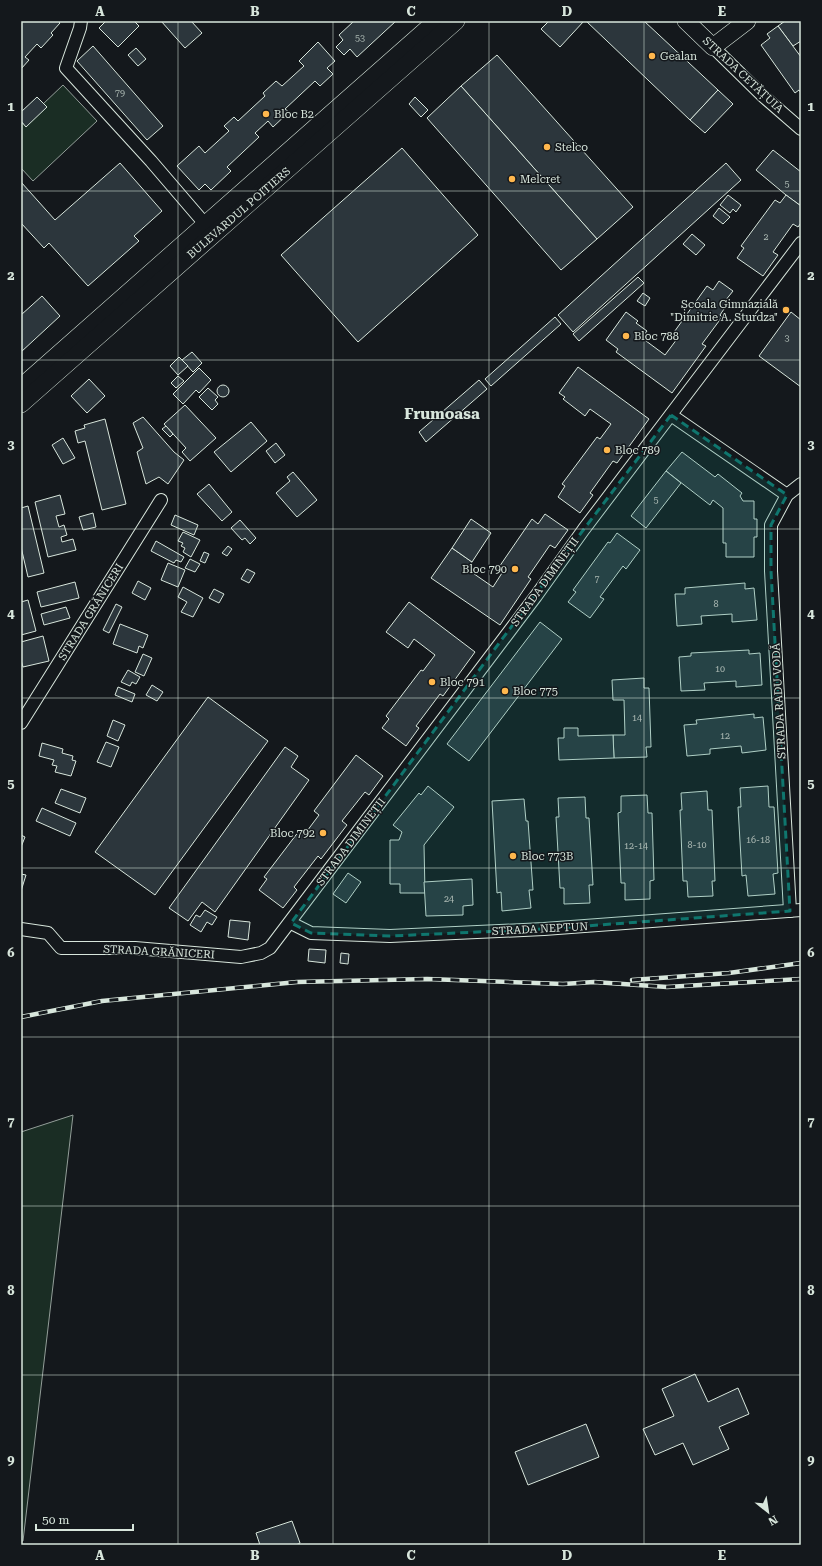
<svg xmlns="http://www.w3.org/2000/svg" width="822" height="1566" font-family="'Roboto Serif',serif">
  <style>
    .green { fill: #1a2d24; stroke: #939e99 }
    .building { fill: #2c363c; stroke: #d8e6dc }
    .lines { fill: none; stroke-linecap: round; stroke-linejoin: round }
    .street-casing { stroke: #d8e6dc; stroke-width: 14 }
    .secondary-casing { stroke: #d8e6dc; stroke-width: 18 }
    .street { stroke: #14181c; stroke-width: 12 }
    .secondary { stroke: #14181c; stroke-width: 17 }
    .rail-casing { stroke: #d8e6dc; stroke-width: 4.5 }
    .rail { stroke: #14181c; stroke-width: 3; stroke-dasharray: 9; stroke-linecap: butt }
    .marked { fill: #0f766e; fill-opacity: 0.2; stroke: #0f766e; stroke-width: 3; stroke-dasharray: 8 5; stroke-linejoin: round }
    .grid { fill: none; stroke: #d8e6dc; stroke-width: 1; stroke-opacity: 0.55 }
    .poi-dot { fill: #ffb74d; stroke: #14181c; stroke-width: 1.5 }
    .labels { text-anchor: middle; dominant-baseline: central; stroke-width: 3; stroke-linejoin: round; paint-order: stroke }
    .number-label { font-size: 9px; fill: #adbab4 }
    .poi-label { font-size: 11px; fill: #d8e6dc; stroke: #14181c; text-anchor: start }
    .street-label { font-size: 11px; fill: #d8e6dc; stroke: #14181c }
    .district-label { font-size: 15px; font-weight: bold; fill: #d8e6dc; stroke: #14181c }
    .neatline { fill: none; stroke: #d8e6dc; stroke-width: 1.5 }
    .grid-label { font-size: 13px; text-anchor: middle; font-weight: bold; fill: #d8e6dc }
  </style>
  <rect width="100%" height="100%" fill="#14181c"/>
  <!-- green -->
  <g class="green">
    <path d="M63,85L97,121L33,181L21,168V125Z"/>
    <path d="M73,1115L23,1541H21V1132Z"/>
  </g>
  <!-- building -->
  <g class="building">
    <path d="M21,21H58L60,23L51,33L53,35L41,48L37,44L25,57L29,60L21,69Z"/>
    <path d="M106,21H134L139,26L118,47L99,28Z"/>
    <path d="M161,21H191L202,33L185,48Z"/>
    <path d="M354,21H396L357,57L350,49L344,55L336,47L343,40L339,35Z"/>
    <path d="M549,21H584L560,47L541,29Z"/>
    <path d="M586,21H644L718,90L690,120Z"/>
    <path d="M785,21H801V41L793,46L778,26Z"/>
    <path d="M778,26L801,57V93L799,90L795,93L761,45L770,38L767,34Z"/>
    <path d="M318,42L335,61L327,68L333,74L320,86L315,81L285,109L289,112L273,127L268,121L255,133L259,137L227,167L231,171L211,190L205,184L199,190L177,166L199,146L205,153L229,131L224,126L234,117L238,121L265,96L263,93L276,81L282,86L304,66L299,61Z"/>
    <path d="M93,46L163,126L147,140L77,61Z"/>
    <path d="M136,48L146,59L138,66L128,55Z"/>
    <path d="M497,55L633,207L597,239L461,86Z"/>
    <path d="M461,86L597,239L561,270L427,118Z"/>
    <path d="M718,90L733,104L705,133L690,120Z"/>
    <path d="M37,97L47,107L26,127L21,121V112Z"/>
    <path d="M415,97L428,110L421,117L409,104Z"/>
    <path d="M402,148L478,235L358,342L281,255Z"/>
    <path d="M773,150L801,172V206L786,195L756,170Z"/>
    <path d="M120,163L162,211L134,236L139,241L88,286L49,243L44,248L21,223V182L55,220Z"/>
    <path d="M726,163L741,180L573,332L558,315Z"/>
    <path d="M728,195L741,205L736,212L733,209L730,213L720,205Z"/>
    <path d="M786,195L801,206V223L798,227L793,224L773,252L778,255L763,276L737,258L744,248L741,246L775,200L780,203Z"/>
    <path d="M719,208L730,217L723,224L713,216Z"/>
    <path d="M692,234L705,245L696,255L683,244Z"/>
    <path d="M638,277L644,283L579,341L573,334Z"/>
    <path d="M719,281L733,291L725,301L728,303L720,315L722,317L702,344L706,346L672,393L616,352L618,349L606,340L626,312L638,321L636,323L647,331L642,338L665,355L677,339L672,335L707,286L713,290Z"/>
    <path d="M643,293L650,298L645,306L637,301Z"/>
    <path d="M42,296L60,316L21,352V315Z"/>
    <path d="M791,312L801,320V387L759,356Z"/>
    <path d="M555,317L561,324L491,386L485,379Z"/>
    <path d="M192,352L202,363L193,372L182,360Z"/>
    <path d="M179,357L188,366L178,375L170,366Z"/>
    <path d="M578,367L649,419L617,463L613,461L590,493L593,495L580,513L558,497L565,486L562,484L597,437L600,439L611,424L590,409L585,416L563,399L565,397L559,393Z"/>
    <path d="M199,368L211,380L199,393L196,390L183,404L173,394Z"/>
    <path d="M178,376L184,381L176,388L171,383Z"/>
    <path d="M89,379L105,396L87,413L71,396Z"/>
    <path d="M479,380L487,389L426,442L419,432Z"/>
    <circle cx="223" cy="391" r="6"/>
    <path d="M208,388L218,397L215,400L218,404L212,410L199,397Z"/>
    <path d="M185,405L216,438L190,461L182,452L186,448L164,424Z"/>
    <path d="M143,417L174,452L184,460L168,484L159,477L146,484L137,452L143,448L133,423Z"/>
    <path d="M105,419L126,504L102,510L85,441L78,443L75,431L85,428L84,425Z"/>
    <path d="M251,422L267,441L231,472L214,452Z"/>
    <path d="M166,426L173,434L170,437L162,429Z"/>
    <path d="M63,438L75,458L63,464L52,445Z"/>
    <path d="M276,443L285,455L275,463L266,451Z"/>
    <path d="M682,452L715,477L718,474L742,493L740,496L743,501H754V519H757V537H754V557H726V543H723V508L713,500L710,505L666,471Z"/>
    <path d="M666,471L681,483L646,528L631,516Z"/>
    <path d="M293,472L317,500L297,517L276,493L290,481L287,477Z"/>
    <path d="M209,484L232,512L222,521L197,494Z"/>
    <path d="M60,495L65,514L56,516L59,527L64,525L67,535L61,537L62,542L73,539L76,550L48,557L35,502Z"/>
    <path d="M28,506L44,573L28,577L21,547V508Z"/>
    <path d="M93,513L96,527L83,530L79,517Z"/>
    <path d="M545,514L568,530L555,548L550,545L528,577L531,579L500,625L431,578L452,548L472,562L467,569L493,587L502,573L497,570L532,519L538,524Z"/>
    <path d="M175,515L198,525L194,535L171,525Z"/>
    <path d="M471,519L491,533L472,562L452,548Z"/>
    <path d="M240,520L256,538L250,544L245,538L242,540L231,528Z"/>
    <path d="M183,532L200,540L191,557L183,552L185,548L181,546L183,543L178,541Z"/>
    <path d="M617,533L640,550L626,569L623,566L600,597L604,599L590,618L568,602L576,592L573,590L608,542L610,543Z"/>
    <path d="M156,541L184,557L181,562L176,560L174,563L151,551Z"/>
    <path d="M228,546L232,549L227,556L222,553Z"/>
    <path d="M204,552L209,554L205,563L200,561Z"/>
    <path d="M190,559L200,564L195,572L185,568Z"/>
    <path d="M168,563L185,570L178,587L161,580Z"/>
    <path d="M247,569L255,573L249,583L241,579Z"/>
    <path d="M138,581L151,588L145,600L132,593Z"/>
    <path d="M75,582L79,598L41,607L37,592Z"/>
    <path d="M745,583V589L754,588L757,620L732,622V614L701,616L702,624L677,626L675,594H685V588Z"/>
    <path d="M183,587L203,598L193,617L181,612L187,602L178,597Z"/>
    <path d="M214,589L224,594L219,603L209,598Z"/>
    <path d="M28,600L36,631L21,635V602Z"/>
    <path d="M409,602L475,652L443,696L440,694L416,726L419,728L406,746L382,728L389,719L386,716L421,670L423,671L435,655L414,639L408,648L386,632Z"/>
    <path d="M116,604L122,607L109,633L103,630Z"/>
    <path d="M66,607L70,618L44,625L41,614Z"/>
    <path d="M540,622L562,639L469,761L447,744Z"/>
    <path d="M120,624L148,635L143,648L139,646L137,653L113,644Z"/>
    <path d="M43,636L49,661L23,667L21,660V642Z"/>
    <path d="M749,650V654L760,653L762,685L736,687V681L704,683L705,690L681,691L679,657L691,656V653Z"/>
    <path d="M143,654L152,658L144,676L135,672Z"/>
    <path d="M128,670L140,677L136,684L132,682L130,686L121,682Z"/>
    <path d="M644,678V688H649L651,747H646L647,757L614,758L613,735H625L624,700H613L612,680Z"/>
    <path d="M152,685L163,692L157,701L146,695Z"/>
    <path d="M118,687L135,694L132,702L115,695Z"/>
    <path d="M208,697L268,741L155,895L95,852Z"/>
    <path d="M754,714V718L763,717L766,750L742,753L741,746L710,749V754L687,756L684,725L697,724L696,720Z"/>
    <path d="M113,720L125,725L118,741L107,736Z"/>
    <path d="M564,728H578V736L613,735L614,758L559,760L558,738H564Z"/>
    <path d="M106,742L119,747L111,767L97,762Z"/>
    <path d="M42,743L63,749L62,753L73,756L72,760L76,761L71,776L55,772L57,766L52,765L54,760L39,756Z"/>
    <path d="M285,747L298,756L291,767L309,780L215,912L202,902L188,921L169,908Z"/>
    <path d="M356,755L383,776L369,795L365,792L342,821L347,825L321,859L318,856L294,887L297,890L283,908L259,890L267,879L264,877L299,831L304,835L319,815L314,811Z"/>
    <path d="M428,786L454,807L424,845L425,893H400V884H390V840H399L402,832L393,825L419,793L421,795Z"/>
    <path d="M768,786L769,807H774L778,873L773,874L775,894L748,896L746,875L742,876L738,807H741L740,788Z"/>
    <path d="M61,789L86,798L80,813L55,803Z"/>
    <path d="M707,791L708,810H712L715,881H712L713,896L688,897L687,881H683L680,810H682L681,793Z"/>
    <path d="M647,795L648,813H652L654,880L650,881V899L625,900V883H621L618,813L621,812V796Z"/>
    <path d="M585,797L586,818H589L593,885H589L590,903L564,904V888H560L556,817H559L558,798Z"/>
    <path d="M524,799L526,821H528L533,890H529L531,908L502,911L501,892L497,893L492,801Z"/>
    <path d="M42,808L76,823L70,836L36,821Z"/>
    <path d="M21,835L25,837L21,847Z"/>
    <path d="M348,873L361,882L346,903L333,894Z"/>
    <path d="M21,874L26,875L21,891Z"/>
    <path d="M472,879L473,905L463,906V915L426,916L424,882Z"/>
    <path d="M205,910L217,917L212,925L207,922L201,932L190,925L196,915L200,917Z"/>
    <path d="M230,920L250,922L248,940L228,937Z"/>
    <path d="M309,949L326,950L325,963L308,961Z"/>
    <path d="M341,953L349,954L348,964L340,963Z"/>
    <path d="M695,1374L708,1402L738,1388L749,1414L719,1427L729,1449L693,1465L683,1443L655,1455L643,1429L674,1416L662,1389Z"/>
    <path d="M586,1424L599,1457L528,1485L515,1452Z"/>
    <path d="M292,1521L300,1543L296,1545H260L256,1533Z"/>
  </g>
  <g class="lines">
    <!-- street casing -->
    <g class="street-casing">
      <g id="street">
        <path d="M81,21L80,28L66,68L151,161L205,224"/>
        <path d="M713,47L763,96L801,129"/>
        <path d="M671,415L787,495"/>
        <path d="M21,723L161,500"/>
        <path d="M790,911L771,571V525L787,495L801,484"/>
        <path d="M291,923L311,933L390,936L544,929L801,910"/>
        <path d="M21,929L48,933L61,948H135L241,957L261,953L270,948L536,596L584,529L801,243"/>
      </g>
    </g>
    <!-- secondary casing -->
    <g class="secondary-casing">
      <g id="secondary">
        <path d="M686,21L713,47L747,21"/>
        <path d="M21,387L436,21"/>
        <path d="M21,404L456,21"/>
      </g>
    </g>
    <!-- street -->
    <use href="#street" class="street"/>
    <!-- secondary -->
    <use href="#secondary" class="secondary"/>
    <!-- rail casing -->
    <g class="rail-casing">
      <g id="rail">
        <path d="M632,980L729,973L801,963"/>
        <path d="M21,1017L102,1001L297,982L427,979L563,984L594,982L667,987L801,979"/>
      </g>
    </g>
    <!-- rail -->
    <use href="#rail" class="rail"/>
  </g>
  <!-- marked area -->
  <path class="marked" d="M671,415L787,495L771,525V571L790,911L544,929L390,936L311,933L291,923L584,529Z"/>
  <!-- grid -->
  <path class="grid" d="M178,21V1545M333,21V1545M489,21V1545M644,21V1545M21,191H801M21,360H801M21,529H801M21,698H801M21,868H801M21,1037H801M21,1206H801M21,1375H801"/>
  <!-- markers -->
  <g class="poi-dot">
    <circle cx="652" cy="56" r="4"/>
    <circle cx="266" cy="114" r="4"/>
    <circle cx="547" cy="147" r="4"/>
    <circle cx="512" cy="179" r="4"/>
    <circle cx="786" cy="310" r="4"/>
    <circle cx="626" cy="336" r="4"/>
    <circle cx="607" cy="450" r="4"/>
    <circle cx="515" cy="569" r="4"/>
    <circle cx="432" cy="682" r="4"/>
    <circle cx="505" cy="691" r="4"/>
    <circle cx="323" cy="833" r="4"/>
    <circle cx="513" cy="856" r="4"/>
  </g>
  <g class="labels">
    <!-- number labels -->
    <g class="number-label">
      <text x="360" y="38">53</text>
      <text x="120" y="93">79</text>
      <text x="787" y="184">5</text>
      <text x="766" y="237">2</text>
      <text x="787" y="338">3</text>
      <text x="656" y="500">5</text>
      <text x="597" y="579">7</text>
      <text x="716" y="604">8</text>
      <text x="720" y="669">10</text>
      <text x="637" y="718">14</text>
      <text x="725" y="736">12</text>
      <text x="758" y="840">16-18</text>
      <text x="697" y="845">8-10</text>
      <text x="636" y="846">12-14</text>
      <text x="449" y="899">24</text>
    </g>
    <!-- poi labels -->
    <g class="poi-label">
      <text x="660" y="56">Gealan</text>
      <text x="274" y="114">Bloc B2</text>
      <text x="555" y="147">Stelco</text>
      <text x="520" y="179">Melcret</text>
      <text x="778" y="304" text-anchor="end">Școala Gimnazială<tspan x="778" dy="13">"Dimitrie A. Sturdza"</tspan></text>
      <text x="634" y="336">Bloc 788</text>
      <text x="615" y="450">Bloc 789</text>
      <text x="507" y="569" text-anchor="end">Bloc 790</text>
      <text x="440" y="682">Bloc 791</text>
      <text x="513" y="691">Bloc 775</text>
      <text x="315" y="833" text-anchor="end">Bloc 792</text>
      <text x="521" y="856">Bloc 773B</text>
    </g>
    <!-- street labels -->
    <g class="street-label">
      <text transform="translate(743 75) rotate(43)">STRADA CETĂȚUIA</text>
      <text transform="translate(239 213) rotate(-41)">BULEVARDUL POITIERS</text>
      <text transform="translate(545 582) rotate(-54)">STRADA DIMINEȚII</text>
      <text transform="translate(91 612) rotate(-58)">STRADA GRĂNICERI</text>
      <text transform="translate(779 701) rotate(-93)">STRADA RADU VODĂ</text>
      <text transform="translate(351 842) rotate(-53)">STRADA DIMINEȚII</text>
      <text transform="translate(540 929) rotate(-3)">STRADA NEPTUN</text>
      <text transform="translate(159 952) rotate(3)">STRADA GRĂNICERI</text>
    </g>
    <!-- district labels -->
    <g class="district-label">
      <text x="442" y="414">Frumoasa</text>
    </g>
  </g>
  <!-- border -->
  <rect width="822" height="1566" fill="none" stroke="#14181c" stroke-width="44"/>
  <!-- north arrow -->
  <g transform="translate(768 1512) rotate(150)" stroke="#14181c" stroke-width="3" paint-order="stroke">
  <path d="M0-3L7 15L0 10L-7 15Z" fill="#d8e6dc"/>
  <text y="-6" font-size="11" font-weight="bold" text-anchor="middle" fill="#d8e6dc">N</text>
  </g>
  <!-- scale -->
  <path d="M36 1524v6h97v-6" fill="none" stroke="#d8e6dc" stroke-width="2"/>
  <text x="42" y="1524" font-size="12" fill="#d8e6dc" stroke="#14181c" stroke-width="3" paint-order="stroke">50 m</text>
  <rect x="22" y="22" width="778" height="1522" class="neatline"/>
  <g class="grid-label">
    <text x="100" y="16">A</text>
    <text x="255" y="16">B</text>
    <text x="411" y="16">C</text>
    <text x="567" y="16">D</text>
    <text x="722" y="16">E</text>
    <text x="11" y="111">1</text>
    <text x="811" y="111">1</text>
    <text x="11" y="280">2</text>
    <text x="811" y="280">2</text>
    <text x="11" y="449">3</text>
    <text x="811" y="449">3</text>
    <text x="11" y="618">4</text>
    <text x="811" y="618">4</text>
    <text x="11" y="788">5</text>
    <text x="811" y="788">5</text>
    <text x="11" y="957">6</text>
    <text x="811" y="957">6</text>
    <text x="11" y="1126">7</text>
    <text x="811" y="1126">7</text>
    <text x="11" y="1295">8</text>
    <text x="811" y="1295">8</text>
    <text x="11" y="1464">9</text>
    <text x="811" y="1464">9</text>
    <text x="100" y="1560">A</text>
    <text x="255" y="1560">B</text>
    <text x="411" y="1560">C</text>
    <text x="567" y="1560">D</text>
    <text x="722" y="1560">E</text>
  </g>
</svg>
